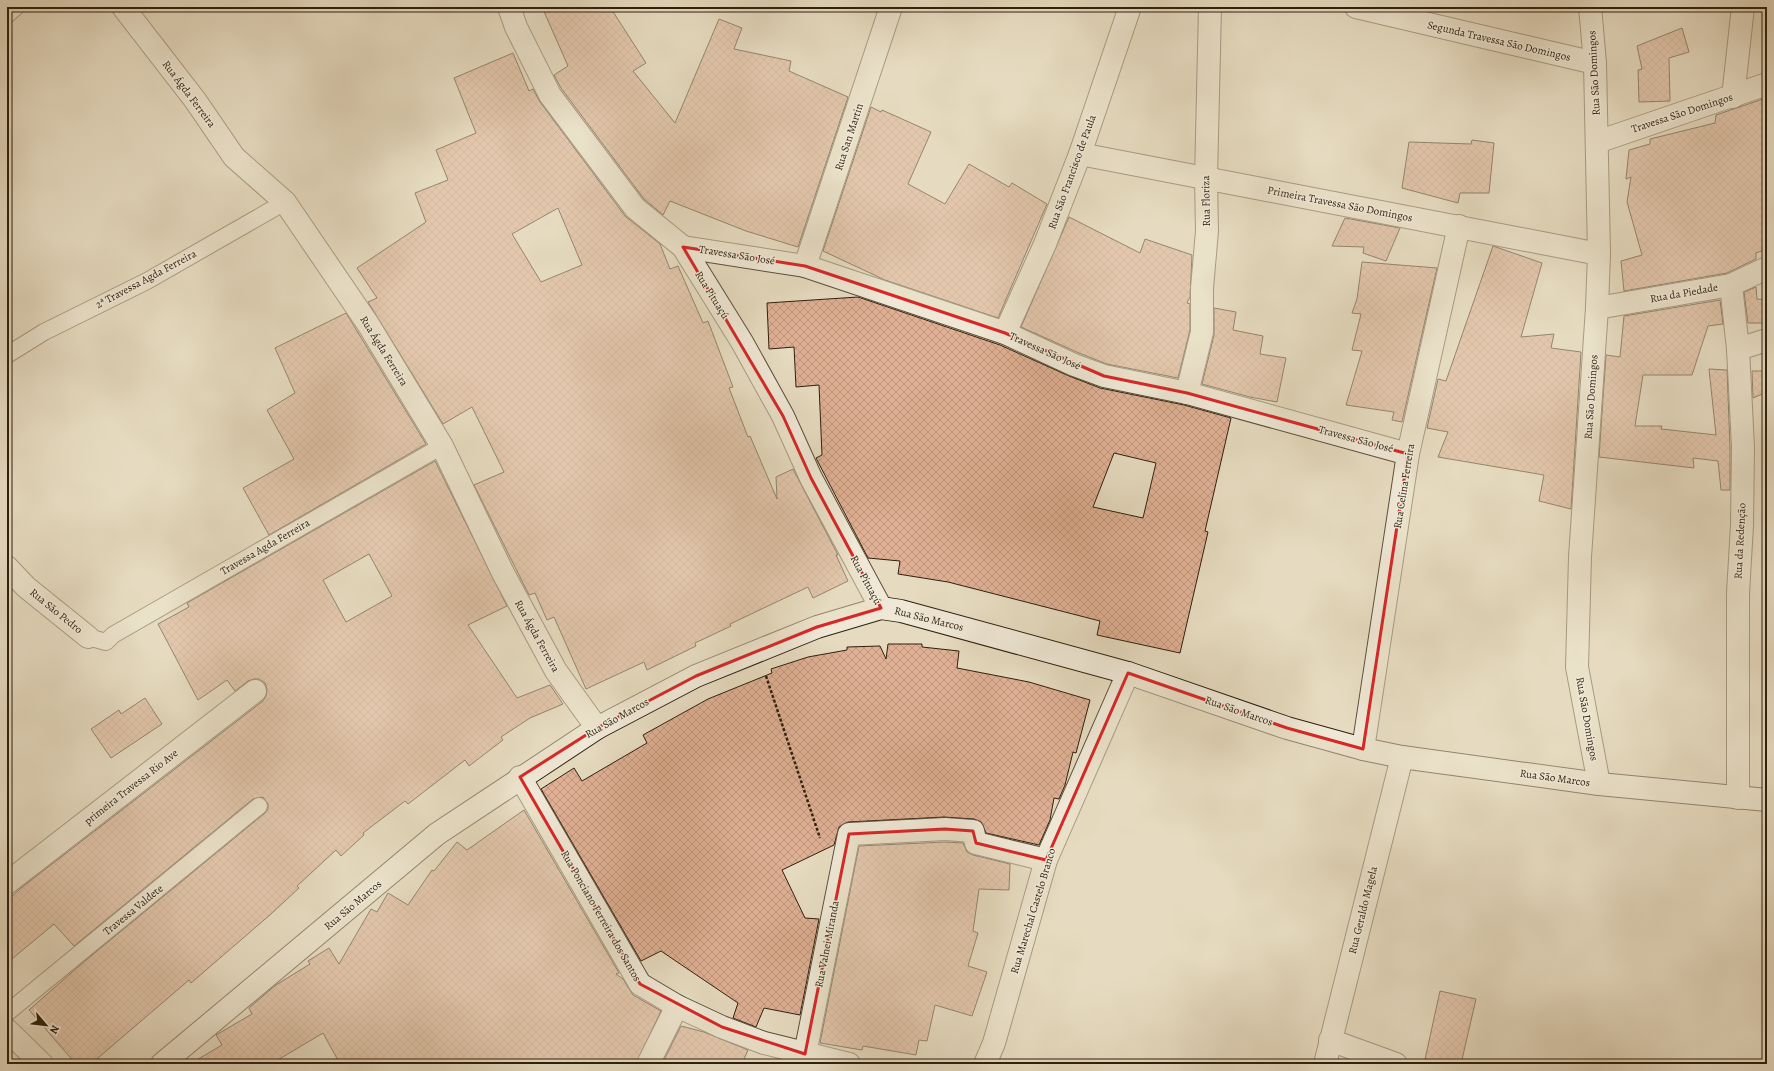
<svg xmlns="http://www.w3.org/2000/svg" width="1774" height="1071" font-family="Alegreya,serif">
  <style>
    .building { fill: url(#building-cross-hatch); stroke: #2f1f0d; fill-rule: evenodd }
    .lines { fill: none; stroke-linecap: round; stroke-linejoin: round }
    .lane-casing { stroke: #5d4e3a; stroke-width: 18 }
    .street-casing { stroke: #5d4e3a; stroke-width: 24 }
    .secondary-casing { stroke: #2f1f0d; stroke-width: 24 }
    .path { stroke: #2f1f0d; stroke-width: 2.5; stroke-dasharray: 3 2; stroke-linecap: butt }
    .lane { stroke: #efe8d6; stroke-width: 16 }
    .street { stroke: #efe8d6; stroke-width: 22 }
    .secondary { stroke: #efe8d6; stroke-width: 22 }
    .marked { fill: none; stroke: #d62828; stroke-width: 3; stroke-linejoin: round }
    .labels { text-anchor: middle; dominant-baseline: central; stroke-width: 3; stroke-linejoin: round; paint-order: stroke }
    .street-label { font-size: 11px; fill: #2f1f0d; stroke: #efe8d6 }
  </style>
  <defs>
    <pattern id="building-cross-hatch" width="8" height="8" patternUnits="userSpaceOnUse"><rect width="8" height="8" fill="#dfb094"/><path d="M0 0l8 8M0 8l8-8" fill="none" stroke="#c0977e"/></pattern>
  </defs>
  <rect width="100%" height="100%" fill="#e6dbc0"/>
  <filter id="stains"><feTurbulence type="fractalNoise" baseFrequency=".005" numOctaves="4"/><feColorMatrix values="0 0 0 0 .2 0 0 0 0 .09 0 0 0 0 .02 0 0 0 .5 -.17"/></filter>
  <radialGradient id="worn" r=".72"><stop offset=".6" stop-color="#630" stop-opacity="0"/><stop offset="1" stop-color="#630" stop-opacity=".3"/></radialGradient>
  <!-- building -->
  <g class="building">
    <path d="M542,7H610L646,63L633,71L675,123L719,19L742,28L734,49L791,61L789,71L848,97L798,247L746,231L670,201L663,215L644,199L561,88L554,75L568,66Z"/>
    <path d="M1682,28L1689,52L1669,58L1670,101L1639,102L1638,70L1642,69L1637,46Z"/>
    <path d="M513,53L529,91L533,89L540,102L625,216L660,244L670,269L678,266L703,323L708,321L733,387L729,388L748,437L750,436L777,499L776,477L793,469L838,555H836L848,581L813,598L808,587L730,624L731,626L695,643L696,646L647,670L644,662L586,689L554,617L547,620L535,593L529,595L474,485L504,472L472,407L443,424L368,302L377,298L357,268L426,222L415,193L448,180L436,150L476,133L454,78ZM558,208L582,265L541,282L512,234Z"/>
    <path d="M1763,99L1764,128L1767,127V249L1756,253V259L1727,273L1624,291L1621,261L1642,255L1627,202L1631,177L1626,179L1629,150L1650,144V139L1715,123L1716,115Z"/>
    <path d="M871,107L881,112L882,110L931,132L908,184L945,204L969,164L1009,187L1012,183L1047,204L998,318L885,280L823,251Z"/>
    <path d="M1472,140L1494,143L1489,193H1460L1458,203L1402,188L1409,142L1471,144Z"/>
    <path d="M1069,217L1140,253L1145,239L1192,255L1190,297L1187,303L1190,304V330L1178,378L1107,364L1079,353L1021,327Z"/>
    <path d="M1345,218L1400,228L1386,261L1363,253L1364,247L1332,246Z"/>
    <path d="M1493,246L1542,263L1521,337L1554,334L1551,348L1581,352L1571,509L1539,501L1544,475L1438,457L1448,432L1427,428L1438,379L1446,381Z"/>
    <path d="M1362,262L1437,268L1402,422L1392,420L1394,412L1346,405L1362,351L1352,350L1361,314L1352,313L1357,299Z"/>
    <path d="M1756,287L1757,299L1767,300V323H1748L1744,292Z"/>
    <path d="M858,297L1000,345L1069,376L1100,388L1184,405L1231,418L1205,531L1208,532L1180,653L1097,635L1100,621L948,582L898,574L900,561L868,558L816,458L822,455L819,385L796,387L794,347L769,349L767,303ZM1114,453L1156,463L1143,518L1093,507Z"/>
    <path d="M1720,300L1723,324L1708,326L1692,375H1643L1635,426H1662L1661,429L1716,435L1709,369L1727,370L1730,447V490H1721L1718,461L1693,458L1694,468L1599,457L1606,355L1620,357L1624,316Z"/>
    <path d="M1214,308L1236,312L1233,330L1263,336L1260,354L1286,358L1277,402L1250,397L1202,384L1214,335Z"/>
    <path d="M346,313L426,444L269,535L243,488L294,459L267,410L295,393L275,348Z"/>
    <path d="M1752,371H1767V392L1753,398Z"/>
    <path d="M435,461L507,606L468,625L517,698L550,685L563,704L530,718L501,737L503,740L469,766L465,760L408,804L405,801L363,833L364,835L341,856L336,850L297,886L299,888L271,914L191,983L189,980L91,1064H76L29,1010L86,960L265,813L268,809V804L263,797L253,799L74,946L54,924L7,963V901L21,888L263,701L266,696L267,689L265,683L259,679H254L248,681L235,691L227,680L198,700L158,624L189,607L187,603ZM369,554L392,596L346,622L323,580Z"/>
    <path d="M888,644H922V647L959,651L957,668L1029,682L1090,700L1076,753L1073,752L1065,785L1059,799L1054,798L1050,820L1039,845L986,833L981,822L974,819L944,817L848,822L839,827L834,845L782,870L805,918L819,919L800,1015L764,1008L756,1027L733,1018L738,1003L661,951L641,961L541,789L574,768L582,781L647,743L643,735L708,699L772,673L771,669L808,657L847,650V647L880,646L886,659Z"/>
    <path d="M145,698L162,724L111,758L91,729L119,710L121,714Z"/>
    <path d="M524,810L619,973L616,974L623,979L633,995L661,1011L636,1064H340L323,1033L271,1064H190L222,1045L216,1035L252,1014L249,1008L276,985L310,964L308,961L329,948L339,964L371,909L377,912L388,893L408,905L432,870L434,871L457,842L467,850Z"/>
    <path d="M945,842L963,843L967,852L973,855L1010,864L1009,890L979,889L973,931L978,933L968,966L987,972L972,1016L935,1005L927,1041L919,1040L916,1055L863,1046L862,1050L820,1043L859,846Z"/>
    <path d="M1440,991L1476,999L1461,1064H1424Z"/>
    <path d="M681,1026L704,1032L748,1050L742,1064H662Z"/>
  </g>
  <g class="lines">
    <!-- lane casing -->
    <g class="lane-casing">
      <g id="lane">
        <path d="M7,15L16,7"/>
        <path d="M7,355L44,332L147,281L285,202"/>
        <path d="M88,637L106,642L113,635L442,446"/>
        <path d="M7,1013L259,806"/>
      </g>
    </g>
    <!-- street casing -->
    <g class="street-casing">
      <g id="street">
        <path d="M123,7L195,100L234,157L285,202L368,324L442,446L503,573L556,671L597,728"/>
        <path d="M509,7L516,27L550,95L635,208L683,247L742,342L783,416L811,478L881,608"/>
        <path d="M1356,7L1595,63"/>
        <path d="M1590,7L1595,63L1599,254L1597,308L1580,557L1577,667L1599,784"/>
        <path d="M1733,97L1743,7"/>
        <path d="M1597,142L1767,84"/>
        <path d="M1080,154L1599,254"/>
        <path d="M683,247L805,266L1005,333L1074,365L1104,376L1187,393L1408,454"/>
        <path d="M805,266L891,7"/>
        <path d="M1731,285L1738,349L1743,447L1742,525L1738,593V798"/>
        <path d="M1597,308L1731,285L1767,268"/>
        <path d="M1005,333L1045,244L1080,154L1130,7"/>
        <path d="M1738,349L1767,340"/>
        <path d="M1187,393L1202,332V288L1207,231L1206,178L1210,7"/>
        <path d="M7,567L26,587L88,637"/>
        <path d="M1363,749L1408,454L1459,226"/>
        <path d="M520,777L640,984L677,1006L722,1027L764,1043L849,1064"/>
        <path d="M7,883L255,691"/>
        <path d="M7,1030L42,1064"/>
        <path d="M1330,1040L1396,1064"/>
        <path d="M805,1054L849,834L945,829L973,831L976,843L1046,860"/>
        <path d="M648,1064L677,1006"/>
        <path d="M985,1064L994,1043L1046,860L1128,673"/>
        <path d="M1325,1064L1402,757"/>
      </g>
    </g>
    <!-- secondary casing -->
    <g class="secondary-casing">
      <path id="secondary" d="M162,1064L437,834L597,728L696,676L817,627L881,608L901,611L1128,673L1287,728L1363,749L1402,757L1599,784L1767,800"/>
    </g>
    <!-- path -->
    <path class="path" d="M766,676L820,838"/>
    <!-- lane -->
    <use href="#lane" class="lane"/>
    <!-- street -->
    <use href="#street" class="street"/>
    <!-- secondary -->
    <use href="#secondary" class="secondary"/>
  </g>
  <!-- marked area -->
  <path d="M0 0H1774V1071H0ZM683,247L805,266L1005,333L1104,376L1187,393L1408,454L1363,749L1287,728L1128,673L1046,860L976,843L973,831L945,829L849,834L805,1054L722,1027L640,984L520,777L597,728L696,676L817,627L881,608L811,478L783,416Z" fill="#e6dbc0" fill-opacity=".55" fill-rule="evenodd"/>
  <path class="marked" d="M683,247L805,266L1005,333L1104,376L1187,393L1408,454L1363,749L1287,728L1128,673L1046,860L976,843L973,831L945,829L849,834L805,1054L722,1027L640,984L520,777L597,728L696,676L817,627L881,608L811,478L783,416Z"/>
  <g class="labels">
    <!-- street labels -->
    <g class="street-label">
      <text transform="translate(1499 41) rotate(13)">Segunda Travessa São Domingos</text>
      <text transform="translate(1594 73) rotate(-93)">Rua São Domingos</text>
      <text transform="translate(189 94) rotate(53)">Rua Ágda Ferreira</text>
      <text transform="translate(1682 113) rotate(-18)">Travessa São Domingos</text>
      <text transform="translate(849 137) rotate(-72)">Rua San Martin</text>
      <text transform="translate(1072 172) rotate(-70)">Rua São Francisco de Paula</text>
      <text transform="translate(1206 201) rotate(-91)">Rua Floriza</text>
      <text transform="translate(1340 204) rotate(11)">Primeira Travessa São Domingos</text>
      <text transform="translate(737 255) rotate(9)">Travessa São José</text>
      <text transform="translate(146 279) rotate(-28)">2ª Travessa Agda Ferreira</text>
      <text transform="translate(1684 293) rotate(-10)">Rua da Piedade</text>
      <text transform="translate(712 295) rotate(58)">Rua Pituaçú</text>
      <text transform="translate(384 351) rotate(58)">Rua Ágda Ferreira</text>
      <text transform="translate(1045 351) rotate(24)">Travessa São José</text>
      <text transform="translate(1591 397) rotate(-86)">Rua São Domingos</text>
      <text transform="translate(1356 439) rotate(15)">Travessa São José</text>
      <text transform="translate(1404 486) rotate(-81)">Rua Celina Ferreira</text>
      <text transform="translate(1740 541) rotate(-87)">Rua da Redenção</text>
      <text transform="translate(265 547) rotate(-30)">Travessa Agda Ferreira</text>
      <text transform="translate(866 580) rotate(62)">Rua Pituaçú</text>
      <text transform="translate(56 611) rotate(39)">Rua São Pedro</text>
      <text transform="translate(929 619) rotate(14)">Rua São Marcos</text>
      <text transform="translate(537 636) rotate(61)">Rua Ágda Ferreira</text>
      <text transform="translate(1239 711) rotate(19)">Rua São Marcos</text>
      <text transform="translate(617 718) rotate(-29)">Rua São Marcos</text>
      <text transform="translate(1587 719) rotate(80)">Rua São Domingos</text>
      <text transform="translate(1555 778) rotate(8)">Rua São Marcos</text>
      <text transform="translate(131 787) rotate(-38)">primeira Travessa Rio Ave</text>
      <text transform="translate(353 905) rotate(-40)">Rua São Marcos</text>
      <text transform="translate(133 910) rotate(-39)">Travessa Valdete</text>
      <text transform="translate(1363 910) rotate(-76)">Rua Geraldo Magela</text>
      <text transform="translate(1033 911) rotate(-73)">Rua Marechal Castelo Branco</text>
      <text transform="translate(601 916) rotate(60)">Rua Ponciano Ferreira dos Santos</text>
      <text transform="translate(827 944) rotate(-79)">Rua Valnei Miranda</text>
    </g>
  </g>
  <!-- margin -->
  <rect width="1774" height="1071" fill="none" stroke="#e6dbc0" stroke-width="24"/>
  <rect x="8" y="8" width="1758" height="1055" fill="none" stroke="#2f1f0d" stroke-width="2"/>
  <rect x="12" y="12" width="1750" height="1047" fill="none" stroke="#2f1f0d"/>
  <!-- north arrow -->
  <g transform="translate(46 1025) rotate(118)" stroke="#efe8d6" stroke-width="3" paint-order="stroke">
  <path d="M0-3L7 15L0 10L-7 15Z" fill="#2f1f0d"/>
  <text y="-6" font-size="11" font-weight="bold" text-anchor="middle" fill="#2f1f0d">N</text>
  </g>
  <rect width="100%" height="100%" filter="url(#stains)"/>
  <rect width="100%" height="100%" fill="url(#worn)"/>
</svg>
